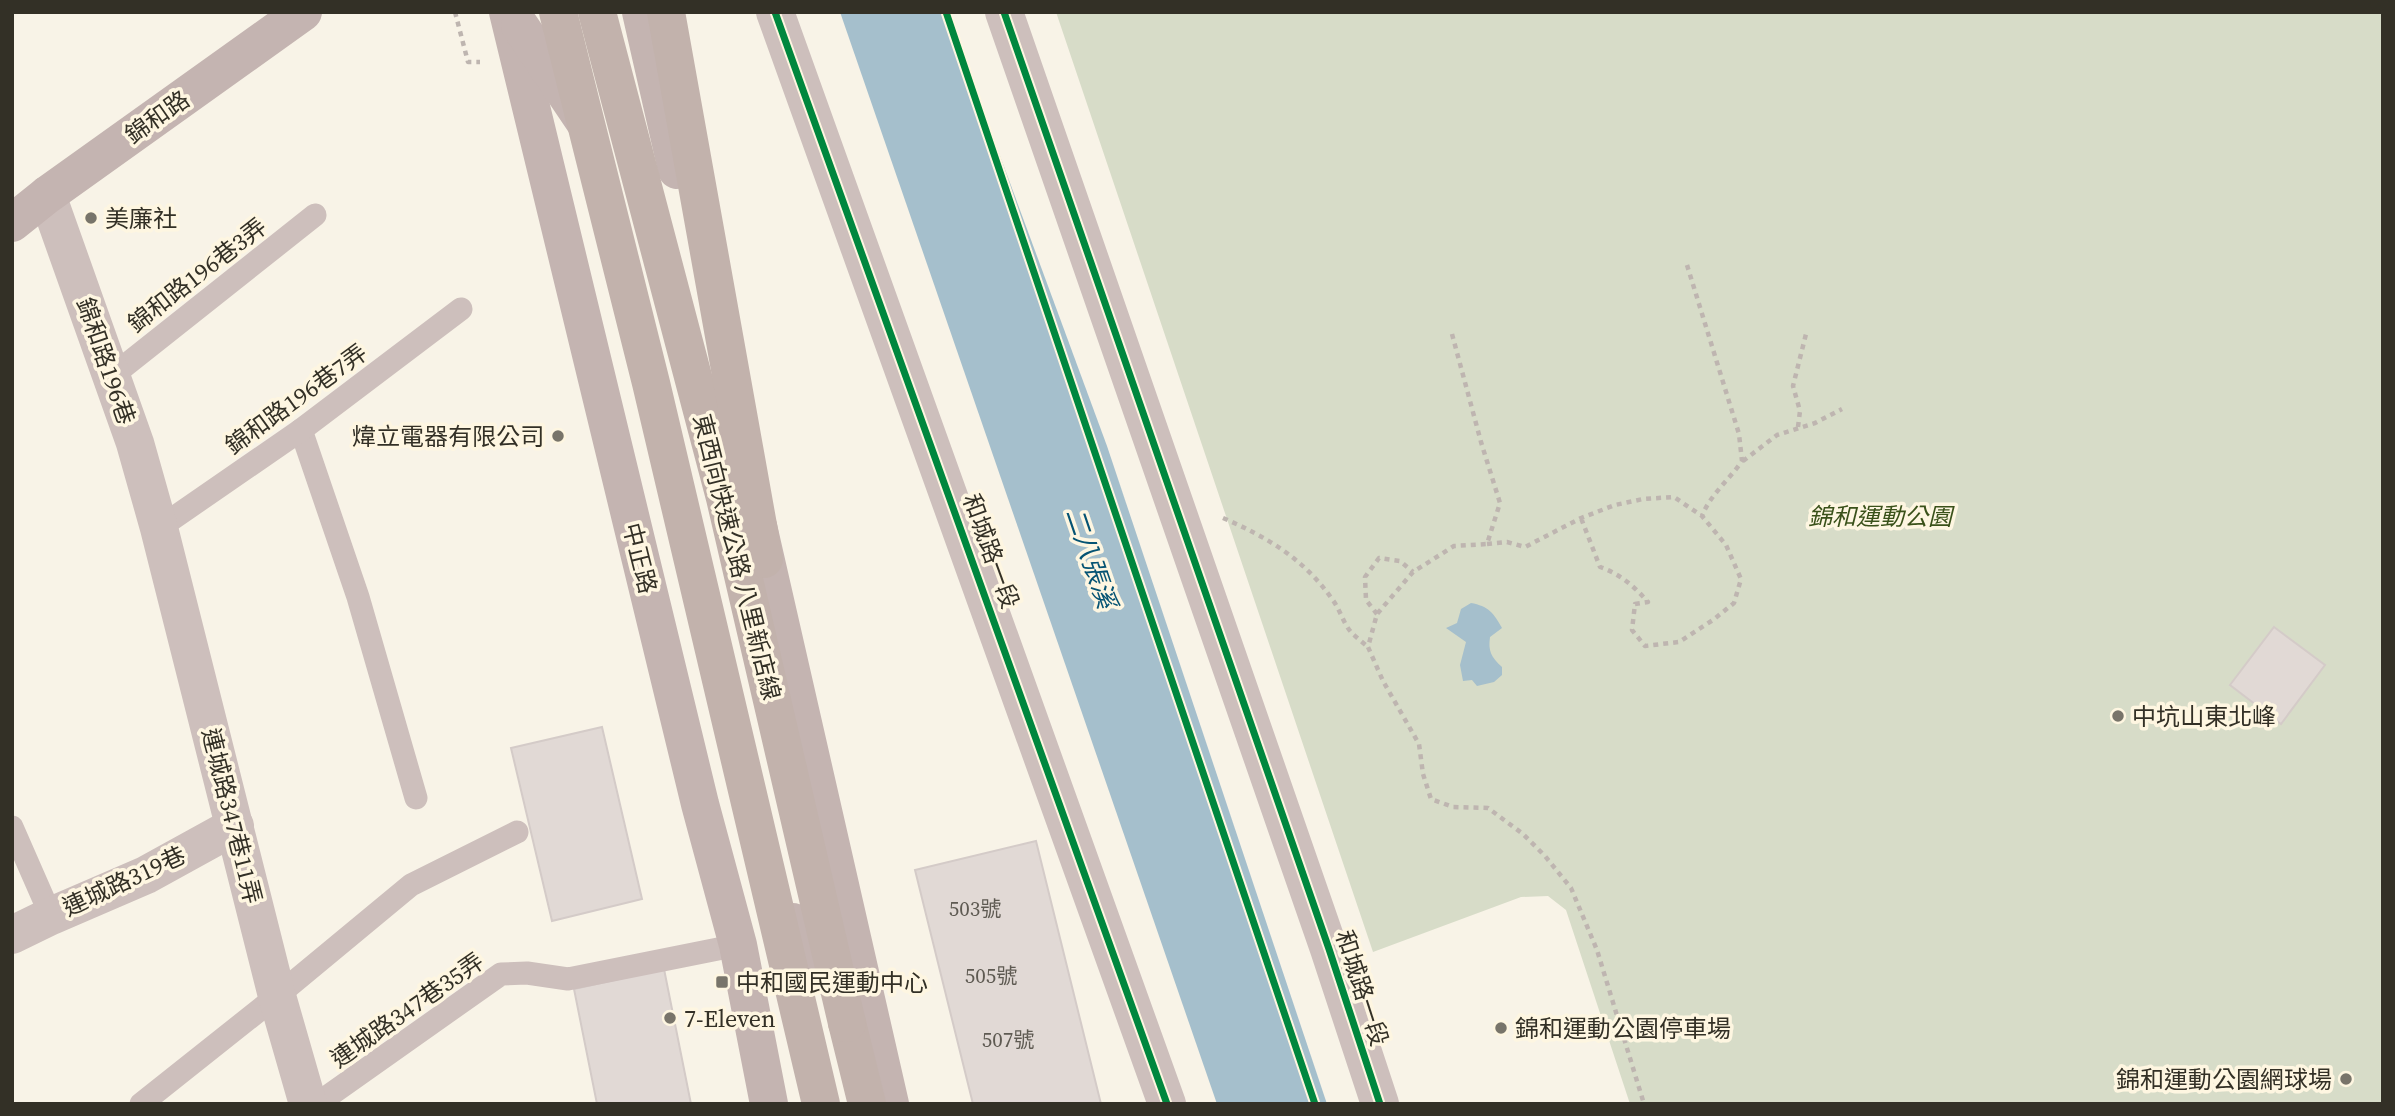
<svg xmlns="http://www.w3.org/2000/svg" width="2395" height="1116" font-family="'Source Serif 4','Noto Sans TC',serif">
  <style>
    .green { fill: #d7dcc8 }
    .water { fill: #a5bfcc }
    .building { fill: #e1d9d5; stroke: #d4cbc8; stroke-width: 2 }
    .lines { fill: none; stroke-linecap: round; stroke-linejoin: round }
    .path { stroke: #beb5b0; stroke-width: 4.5; stroke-dasharray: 5 5; stroke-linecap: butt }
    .lane { stroke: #cdbfbc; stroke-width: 23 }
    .street { stroke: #cdbfbc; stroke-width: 38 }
    .secondary { stroke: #c4b4b1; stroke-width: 38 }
    .highway { stroke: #c2b2ac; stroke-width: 38 }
    .highway-bridge { stroke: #c2b2ac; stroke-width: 38 }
    .cycleway-casing { stroke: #fef6e1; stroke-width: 11 }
    .cycleway { stroke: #00873e; stroke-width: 7 }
    .poi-dot { fill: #78746a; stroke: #fef6e1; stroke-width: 2.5 }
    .labels { text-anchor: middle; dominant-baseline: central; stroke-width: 7; stroke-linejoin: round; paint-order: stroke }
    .number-label { font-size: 21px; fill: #5e5a52 }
    .street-label { font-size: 24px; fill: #333026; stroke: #fef6e1 }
    .poi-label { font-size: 24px; fill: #333026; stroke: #fef6e1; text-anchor: start }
    .park-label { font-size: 24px; font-style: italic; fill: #3a511a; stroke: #fef6e1 }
    .water-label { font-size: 26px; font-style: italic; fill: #055373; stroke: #fef6e1 }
  </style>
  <rect width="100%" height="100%" fill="#f8f3e7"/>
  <!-- green -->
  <path class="green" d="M1056,12H2383V1104H1630L1566,910L1548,896L1521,897L1373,952Z"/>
  <!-- water -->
  <g class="water">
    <path d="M840,12H947L1107,446L1327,1104H1217Z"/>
    <path d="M1471,603C1488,606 1494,613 1502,628L1490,637C1488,651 1491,657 1502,667V675L1494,682L1477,686L1472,680L1463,681L1460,665L1466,642L1446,628L1457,623L1461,609Z"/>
  </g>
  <!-- building -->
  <g class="building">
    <path d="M2274,627L2325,665L2281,724L2230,685Z"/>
    <path d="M602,727L642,899L552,921L511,748Z"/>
    <path d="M1036,841L1101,1104H973L915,870Z"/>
    <path d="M664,969L691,1104H597L574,989Z"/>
  </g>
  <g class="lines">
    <!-- path -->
    <g class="path">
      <path d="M455,12L468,62H480"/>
      <path d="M1687,265L1739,434L1742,461C1729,480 1710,495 1702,516"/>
      <path d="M1452,334L1481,442L1500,503L1487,544L1454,546L1413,572L1377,614L1368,647L1383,681L1419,744L1423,774L1431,799L1453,807L1488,808L1523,834L1545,856L1571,888L1597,950L1644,1104"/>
      <path d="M1798,427L1800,411L1793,386L1807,330"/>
      <path d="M1743,461L1777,435L1815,423L1842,409"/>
      <path d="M1223,518C1267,537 1304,559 1332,599C1340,609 1343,623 1351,632C1356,637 1362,642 1368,647"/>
      <path d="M1487,544L1507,542L1525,547L1581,518L1615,505L1643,499L1674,497L1702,516L1726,545L1741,579L1734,603L1713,620L1679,642L1645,646L1632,630L1635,604L1648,602C1634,586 1620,574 1600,567L1581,518"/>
      <path d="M1377,614L1366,600L1365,577L1379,558L1400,561L1413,572"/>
    </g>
    <!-- lane -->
    <g class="lane">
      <path d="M112,376L315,215"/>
      <path d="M301,430L358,597L416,798"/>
      <path d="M159,528L301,430L461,309"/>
      <path d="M12,827L51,916"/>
      <path d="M141,1104L277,996L411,885L517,832"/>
      <path d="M317,1104L501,974L527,973L568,979L738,945"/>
    </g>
    <!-- street -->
    <g class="street">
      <path d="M775,12L1167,1104"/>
      <path d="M1004,12L1329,949L1380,1104"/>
      <path d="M47,195L135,443L159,528L277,996L308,1104"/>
      <path d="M12,935L51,916L146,875L235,826"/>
    </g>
    <!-- secondary -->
    <g class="secondary">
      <path d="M508,12L700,804L738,945L769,1104"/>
      <path d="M641,12L677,170"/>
      <path d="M520,26L584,121"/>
      <path d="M12,223L47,195L303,12"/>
      <path d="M758,526L890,1104"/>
      <path d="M793,922L838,986"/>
    </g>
    <!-- highway -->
    <path class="highway" d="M847,1023L867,1104"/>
    <!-- highway-bridge -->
    <g class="highway-bridge">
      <path d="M558,12L651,383L821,1104"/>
      <path d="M597,12L725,498L847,1023"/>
      <path d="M666,12L764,559"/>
    </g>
    <!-- cycleway casing -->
    <g class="cycleway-casing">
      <g id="cycleway">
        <path d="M775,12L1167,1104"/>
        <path d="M946,12L1315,1104"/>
        <path d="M1004,12L1329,949L1380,1104"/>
      </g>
    </g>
    <!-- cycleway -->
    <use href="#cycleway" class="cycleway"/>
  </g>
  <!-- markers -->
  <g class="poi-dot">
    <circle cx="91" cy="218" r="7"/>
    <circle cx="558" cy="436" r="7"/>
    <circle cx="2118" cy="716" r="7"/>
    <rect x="715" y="975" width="14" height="14" rx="3.5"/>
    <circle cx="670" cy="1018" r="7"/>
    <circle cx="1501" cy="1028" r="7"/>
    <circle cx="2346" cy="1079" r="7"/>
  </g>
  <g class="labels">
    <!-- number labels -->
    <g class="number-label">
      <text x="975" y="908">503號</text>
      <text x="991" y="975">505號</text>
      <text x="1008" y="1039">507號</text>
    </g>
    <!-- street labels -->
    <g class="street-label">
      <text transform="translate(157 117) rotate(-35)">錦和路</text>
      <text transform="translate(197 275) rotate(-38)">錦和路196巷3弄</text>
      <text transform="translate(106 361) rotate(71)">錦和路196巷</text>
      <text transform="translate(296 399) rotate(-36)">錦和路196巷7弄</text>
      <text transform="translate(991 551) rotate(70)">和城路一段</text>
      <text transform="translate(737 557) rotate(76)">東西向快速公路 八里新店線</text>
      <text transform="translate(640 558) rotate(76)">中正路</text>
      <text transform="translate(232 816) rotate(76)">連城路347巷11弄</text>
      <text transform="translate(124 881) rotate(-25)">連城路319巷</text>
      <text transform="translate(1362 988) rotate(72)">和城路一段</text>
      <text transform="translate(407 1010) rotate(-35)">連城路347巷35弄</text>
    </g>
    <!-- poi labels -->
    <g class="poi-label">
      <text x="105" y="218">美廉社</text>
      <text x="544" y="436" text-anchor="end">煒立電器有限公司</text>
      <text x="2132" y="716">中坑山東北峰</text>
      <text x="736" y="982">中和國民運動中心</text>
      <text x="684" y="1018">7-Eleven</text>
      <text x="1515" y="1028">錦和運動公園停車場</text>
      <text x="2332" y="1079" text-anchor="end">錦和運動公園網球場</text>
    </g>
    <!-- park labels -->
    <g class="park-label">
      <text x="1880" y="516">錦和運動公園</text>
    </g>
    <!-- water labels -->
    <g class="water-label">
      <text transform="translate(1091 558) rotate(71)">二八張溪</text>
    </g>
  </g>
  <!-- border -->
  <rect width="2395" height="1116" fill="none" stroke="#333026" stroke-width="28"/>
</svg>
